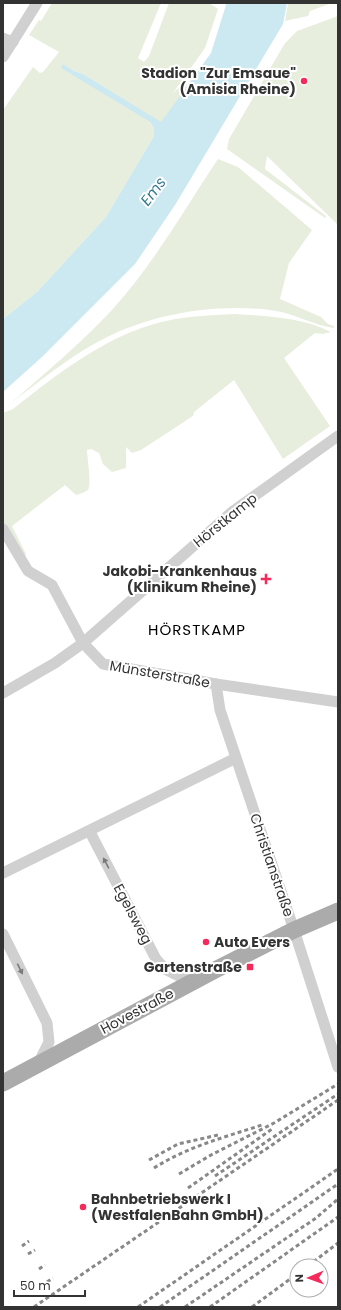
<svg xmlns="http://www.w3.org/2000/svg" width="341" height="1310" font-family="Poppins,sans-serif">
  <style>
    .green { fill: #e8eede }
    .water { fill: #cce8f1 }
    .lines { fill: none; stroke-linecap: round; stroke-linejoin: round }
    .street { stroke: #d0d0d0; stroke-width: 11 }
    .primary { stroke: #ababab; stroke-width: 17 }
    .rail { stroke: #888; stroke-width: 3; stroke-dasharray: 4 3; stroke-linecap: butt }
    .oneway { fill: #7a7a7a }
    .poi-dot { fill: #f42a5a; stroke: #fff; stroke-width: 1.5 }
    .labels { text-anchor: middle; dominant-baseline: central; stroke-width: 4; stroke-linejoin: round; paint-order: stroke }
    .poi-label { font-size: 14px; font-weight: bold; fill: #333; stroke: #fff; text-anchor: end }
    .street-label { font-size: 14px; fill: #333; stroke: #fff }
    .water-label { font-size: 15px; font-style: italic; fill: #347b90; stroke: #fff }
    .neighbourhood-label { font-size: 15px; letter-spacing: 1px; fill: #000; stroke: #fff }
  </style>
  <rect width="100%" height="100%" fill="#fff"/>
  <!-- green -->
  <g class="green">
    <path d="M52,3H161L138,58L144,62L149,56L169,3H209L218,9L205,48L173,93L184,83H186L187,86L161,123L83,74L74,71L63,65L69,73L78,77L150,122L154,128V136L106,217L37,292L3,319V110L33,67L40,73L43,72L59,52L29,35L39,20L41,21Z"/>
    <path d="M288,3H332L310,11L308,16L285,21Z"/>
    <path d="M338,16V225L267,156L265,169L326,216L325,218L227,149L229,139L285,43L297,31Z"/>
    <path d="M218,159L238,167L312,230L289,263L280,299L321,317L328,324L334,326V328C312,325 292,312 270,310C211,303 145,315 94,344C64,361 37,383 10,404C44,374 80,344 111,311C153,265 184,210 218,159Z"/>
    <path d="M235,314C267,316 302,317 331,332L323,334L315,333L284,358L330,426L283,459L234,380L194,412L193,416L141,450L132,453L126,447V468L112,472L103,464L99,453L91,449L87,450C87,458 92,485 88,490C85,492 80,494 76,495L65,485L12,526L26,554L24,558L3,522V413L13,409C61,371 113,330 175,319C195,316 215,315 235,314Z"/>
  </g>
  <!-- water -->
  <path class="water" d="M225,3H287L283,24L175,205L135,264L43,356L3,392V319L37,292L106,217L154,136V128L150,122L61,68L63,64L74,71L83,74L161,122L211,53L226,5Z"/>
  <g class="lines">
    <!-- street -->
    <g class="street">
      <path d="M3,38L13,42"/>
      <path d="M3,57L37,3"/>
      <path d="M3,529L28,571L52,585L83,643L103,664L216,684L338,702"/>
      <path d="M216,684L220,710L294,930L338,1067"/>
      <path d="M3,693L55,663L83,643L232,512L338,436"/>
      <path d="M90,832L156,959L165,969L191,982"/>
      <path d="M3,873L236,758"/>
      <path d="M3,934L47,1023L49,1042L39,1062"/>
    </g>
    <!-- primary -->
    <path class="primary" d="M3,1083L215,970L294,930L338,911"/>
    <!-- rail -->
    <g class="rail">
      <path d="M149,1160L178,1144L218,1135"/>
      <path d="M154,1168C187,1147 225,1137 262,1125"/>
      <path d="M179,1174L211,1155L274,1123L338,1084"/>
      <path d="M215,1176L338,1094"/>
      <path d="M188,1188L272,1129"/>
      <path d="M22,1246L29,1241"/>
      <path d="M28,1254L35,1250"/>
      <path d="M308,1266L338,1243"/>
      <path d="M39,1269L45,1265"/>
      <path d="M47,1282L53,1278"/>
      <path d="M34,1307L338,1100"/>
      <path d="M138,1307L338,1169"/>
      <path d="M160,1307L338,1184"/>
      <path d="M185,1307L316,1218L338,1199"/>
      <path d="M210,1307L338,1217"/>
      <path d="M252,1307L297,1274"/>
    </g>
  </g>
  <!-- one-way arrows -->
  <defs><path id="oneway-solid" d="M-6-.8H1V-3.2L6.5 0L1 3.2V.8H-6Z"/></defs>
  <g class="oneway">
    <use href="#oneway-solid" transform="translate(106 863) rotate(-118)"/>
    <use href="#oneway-solid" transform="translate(20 969) rotate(64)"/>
  </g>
  <!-- markers -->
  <g class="poi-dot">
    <circle cx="304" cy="81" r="4"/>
    <path d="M264 573h4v4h4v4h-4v4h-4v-4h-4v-4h4z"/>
    <circle cx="206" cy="942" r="4"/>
    <rect x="246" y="963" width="8" height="8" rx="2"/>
    <circle cx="83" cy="1207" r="4"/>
  </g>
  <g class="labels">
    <!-- poi labels -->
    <g class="poi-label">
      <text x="296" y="73">Stadion "Zur Emsaue"<tspan x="296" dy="16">(Amisia Rheine)</tspan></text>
      <text x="257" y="571">Jakobi-Krankenhaus<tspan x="257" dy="16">(Klinikum Rheine)</tspan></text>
      <text x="214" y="942" text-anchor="start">Auto Evers</text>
      <text x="242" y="967">Gartenstraße</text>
      <text x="91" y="1199" text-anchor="start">Bahnbetriebswerk I<tspan x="91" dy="16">(WestfalenBahn GmbH)</tspan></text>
    </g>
    <!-- street labels -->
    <g class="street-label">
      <text transform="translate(225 520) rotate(-39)">Hörstkamp</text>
      <text transform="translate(160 674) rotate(10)">Münsterstraße</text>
      <text transform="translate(272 865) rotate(71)">Christianstraße</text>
      <text transform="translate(133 914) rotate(62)">Egelsweg</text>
      <text transform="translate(137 1011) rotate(-28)">Hovestraße</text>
    </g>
    <!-- water labels -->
    <g class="water-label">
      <text transform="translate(153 191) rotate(-53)">Ems</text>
    </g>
    <!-- neighbourhood labels -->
    <g class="neighbourhood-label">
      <text x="197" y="629">HÖRSTKAMP</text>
    </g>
  </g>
  <!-- border -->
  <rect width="341" height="1310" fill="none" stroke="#333333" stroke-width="8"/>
  <!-- north arrow -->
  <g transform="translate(309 1278) rotate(268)"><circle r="19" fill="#ffffff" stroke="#adadad"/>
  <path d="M0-3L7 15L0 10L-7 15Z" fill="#f42a5a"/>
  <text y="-6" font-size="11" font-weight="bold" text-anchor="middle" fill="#333333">N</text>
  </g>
  <!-- scale -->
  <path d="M14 1290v6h71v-6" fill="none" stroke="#333333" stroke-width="2"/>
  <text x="20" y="1290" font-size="12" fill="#333333" stroke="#ffffff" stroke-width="3" paint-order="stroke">50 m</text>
</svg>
